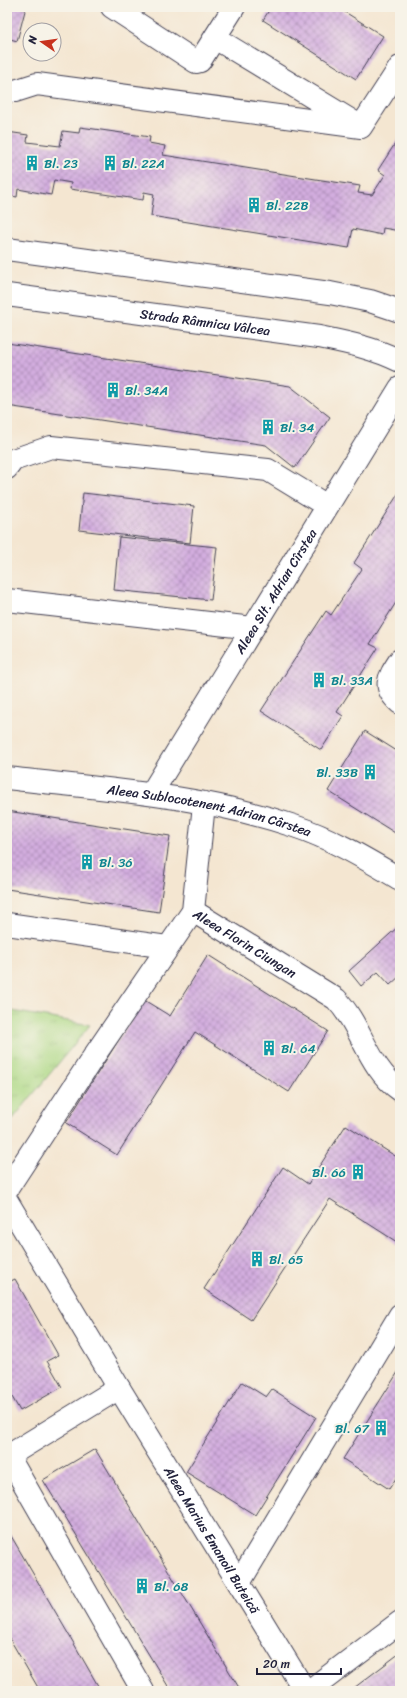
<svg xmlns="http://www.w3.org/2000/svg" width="407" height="1698" font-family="Sriracha,sans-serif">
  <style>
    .grass { fill: url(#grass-tufts); stroke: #687e60 }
    .building { fill: url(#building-cross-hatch) }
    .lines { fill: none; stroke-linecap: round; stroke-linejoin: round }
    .minor-casing { stroke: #423f52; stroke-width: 24 }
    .minor { stroke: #fff; stroke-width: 22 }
    .labels { text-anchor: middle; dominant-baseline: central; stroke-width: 4; stroke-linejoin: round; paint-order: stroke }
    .culture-label { font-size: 13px; fill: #0d838f; stroke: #f7f3e8; text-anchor: start }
    .street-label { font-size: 13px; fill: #22223b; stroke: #f7f3e8 }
  </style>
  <defs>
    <pattern id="grass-tufts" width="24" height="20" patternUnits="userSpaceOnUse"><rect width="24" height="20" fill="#add985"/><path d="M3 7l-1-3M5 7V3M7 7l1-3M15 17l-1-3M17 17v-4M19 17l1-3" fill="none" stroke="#95ba74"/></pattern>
    <pattern id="building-cross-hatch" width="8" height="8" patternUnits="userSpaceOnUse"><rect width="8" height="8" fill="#d3addf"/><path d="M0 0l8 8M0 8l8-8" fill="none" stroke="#ab8cb6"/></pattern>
  </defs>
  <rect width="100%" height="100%" fill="#f7f3e8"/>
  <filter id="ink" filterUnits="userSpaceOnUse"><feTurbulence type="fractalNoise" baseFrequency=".025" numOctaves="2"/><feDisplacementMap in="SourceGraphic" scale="8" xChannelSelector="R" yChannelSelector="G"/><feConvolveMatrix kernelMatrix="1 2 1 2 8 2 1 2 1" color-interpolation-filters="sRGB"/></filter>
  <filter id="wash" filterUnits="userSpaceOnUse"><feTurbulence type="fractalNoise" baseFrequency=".012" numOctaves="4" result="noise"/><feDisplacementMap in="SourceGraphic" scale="16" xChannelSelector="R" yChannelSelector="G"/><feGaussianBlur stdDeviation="0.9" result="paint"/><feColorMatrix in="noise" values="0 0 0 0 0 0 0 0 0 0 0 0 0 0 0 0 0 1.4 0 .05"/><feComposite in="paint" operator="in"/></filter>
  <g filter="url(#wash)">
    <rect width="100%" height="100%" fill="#f4e6d1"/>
    <!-- grass -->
    <path class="grass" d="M7,1010L90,1025L7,1126Z"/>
    <g id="blocks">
      <!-- building -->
      <g class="building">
        <path d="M7,7H26L17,41L7,38Z"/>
        <path d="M271,7H337L383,36L356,79L263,20Z"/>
        <path d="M80,127L150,137L149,143L165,146L163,155L360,186L358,193L372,195L385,175L378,170L400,136V231L383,228L382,235L353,229L349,248L151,216L154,194L144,192L143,200L70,189L71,183L54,180L51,195L18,189L17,197L7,195V132L28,135L27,142L60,146L63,131L79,133Z"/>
        <path d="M7,343L290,386L330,417L295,468L266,445L7,406Z"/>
        <path d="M400,491V596L370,644L378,648L337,712L343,716L321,750L261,711L326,611L331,615L362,569L354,563Z"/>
        <path d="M83,493L194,506L190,543L79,530Z"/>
        <path d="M119,537L217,547L211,600L114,590Z"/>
        <path d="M365,731L400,753V836L328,791Z"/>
        <path d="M7,811L170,836L159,912L7,889Z"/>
        <path d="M400,925V976L390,985L378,972L361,986L349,971Z"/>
        <path d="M208,955L328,1031L289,1092L195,1032L117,1155L66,1123L144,1000L170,1016Z"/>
        <path d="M346,1125L400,1159V1244L330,1199L251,1320L204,1289L283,1167L308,1184Z"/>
        <path d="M15,1279L58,1355L47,1361L62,1387L20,1411L7,1388V1283Z"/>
        <path d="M400,1369V1472L389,1489L343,1459Z"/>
        <path d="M242,1382L266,1397L272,1389L316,1417L255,1515L186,1472Z"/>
        <path d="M95,1449L241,1691H171L43,1480Z"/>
        <path d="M7,1529L73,1642L101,1691H40L7,1634Z"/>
        <path d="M400,1653V1691H350Z"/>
      </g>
    </g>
  </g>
  <g filter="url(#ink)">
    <use href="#blocks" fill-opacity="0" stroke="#423f52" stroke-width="1"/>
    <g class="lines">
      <!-- minor casing -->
      <g class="minor-casing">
        <g id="minor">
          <path d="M112,7L196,62L200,61L234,7"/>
          <path d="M215,38L355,123"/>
          <path d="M7,90L15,91L37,84L361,127L400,67"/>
          <path d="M7,249L330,293L370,301L400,311"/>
          <path id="s1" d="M7,295L319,337C348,343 374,348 400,361"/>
          <path d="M7,468L13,460L51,447L268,470L327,506"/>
          <path d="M7,600L253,628"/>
          <path d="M400,660C389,677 381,687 400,703"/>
          <path id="s2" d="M7,778C103,789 202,795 294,826C331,838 366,859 400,879"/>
          <path id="s3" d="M151,794L400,388"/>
          <path id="s4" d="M193,911L336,999C362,1026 368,1068 400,1090"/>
          <path d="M7,924L167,947"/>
          <path d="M7,1189L94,1056L193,911L204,804"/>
          <path id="s5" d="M7,1201L119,1388L305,1691"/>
          <path d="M7,1454L143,1691"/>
          <path d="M8,1456L119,1388"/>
          <path d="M239,1583L400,1315"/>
          <path d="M309,1691L400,1622"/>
        </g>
      </g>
      <!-- minor -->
      <use href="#minor" class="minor"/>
    </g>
  </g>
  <!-- icons -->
  <defs>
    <g id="building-bare" transform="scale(1.2)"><path d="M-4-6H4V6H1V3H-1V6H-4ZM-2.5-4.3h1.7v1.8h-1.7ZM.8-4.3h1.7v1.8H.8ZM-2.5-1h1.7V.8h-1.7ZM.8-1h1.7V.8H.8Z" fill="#0f9aa8" stroke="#f7f3e8" stroke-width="2.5" paint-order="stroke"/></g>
  </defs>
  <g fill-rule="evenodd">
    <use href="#building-bare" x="32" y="163"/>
    <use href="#building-bare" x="110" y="163"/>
    <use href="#building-bare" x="254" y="205"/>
    <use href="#building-bare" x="113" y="390"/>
    <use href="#building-bare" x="268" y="427"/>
    <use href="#building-bare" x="319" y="680"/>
    <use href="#building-bare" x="370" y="772"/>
    <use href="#building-bare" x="87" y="862"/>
    <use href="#building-bare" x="269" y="1048"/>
    <use href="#building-bare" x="358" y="1172"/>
    <use href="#building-bare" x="257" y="1259"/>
    <use href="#building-bare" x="381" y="1428"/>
    <use href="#building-bare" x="142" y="1586"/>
  </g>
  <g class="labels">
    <!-- culture labels -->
    <g class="culture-label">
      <text x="44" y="163">Bl. 23</text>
      <text x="122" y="163">Bl. 22A</text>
      <text x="266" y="205">Bl. 22B</text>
      <text x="125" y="390">Bl. 34A</text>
      <text x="280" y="427">Bl. 34</text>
      <text x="331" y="680">Bl. 33A</text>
      <text x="358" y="772" text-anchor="end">Bl. 33B</text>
      <text x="99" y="862">Bl. 36</text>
      <text x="281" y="1048">Bl. 64</text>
      <text x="346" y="1172" text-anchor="end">Bl. 66</text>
      <text x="269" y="1259">Bl. 65</text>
      <text x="369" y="1428" text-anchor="end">Bl. 67</text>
      <text x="154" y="1586">Bl. 68</text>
    </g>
    <!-- street labels -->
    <g class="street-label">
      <text stroke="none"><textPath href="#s1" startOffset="200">Strada Râmnicu Vâlcea</textPath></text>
      <text stroke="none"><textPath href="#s3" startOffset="238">Aleea Slt. Adrian Cîrstea</textPath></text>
      <text stroke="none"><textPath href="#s2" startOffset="205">Aleea Sublocotenent Adrian Cârstea</textPath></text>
      <text stroke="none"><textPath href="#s4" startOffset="61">Aleea Florin Ciungan</textPath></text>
      <text stroke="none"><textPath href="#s5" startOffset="396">Aleea Marius Emanoil Buteică</textPath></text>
    </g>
  </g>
  <!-- margin -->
  <rect width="407" height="1698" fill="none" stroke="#f7f3e8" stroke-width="24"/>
  <!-- north arrow -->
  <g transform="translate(42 42) rotate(283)"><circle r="19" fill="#f7f3e8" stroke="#a29fa3"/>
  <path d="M0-3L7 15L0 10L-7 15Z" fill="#c8321e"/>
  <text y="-6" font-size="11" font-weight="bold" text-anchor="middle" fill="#22223b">N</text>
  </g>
  <!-- scale -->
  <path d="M257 1668v6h84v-6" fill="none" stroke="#22223b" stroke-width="2"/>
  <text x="263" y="1668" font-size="12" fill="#22223b" stroke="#f7f3e8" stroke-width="3" paint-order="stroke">20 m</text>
</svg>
